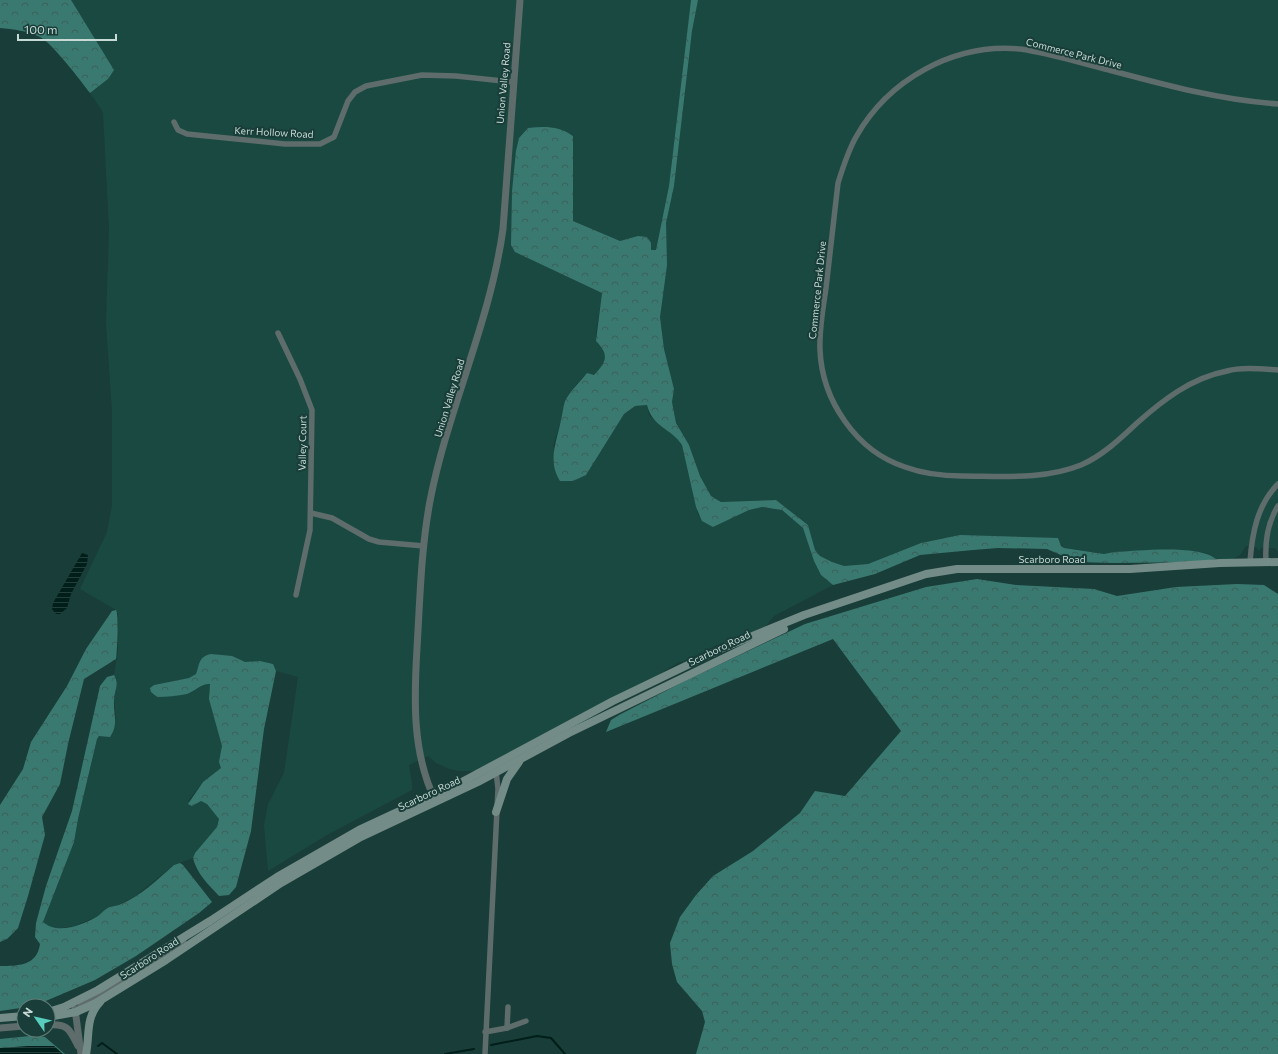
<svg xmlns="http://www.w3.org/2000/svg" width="1278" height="1054" font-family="Commissioner,sans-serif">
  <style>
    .built { fill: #1a4942 }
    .forest { fill: url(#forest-crowns) }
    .water { fill: url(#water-rules) }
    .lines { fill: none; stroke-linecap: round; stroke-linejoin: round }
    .stream { stroke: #001e1a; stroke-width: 2 }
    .minor { stroke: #5e6d6b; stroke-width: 5.5 }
    .tertiary { stroke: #5e6d6b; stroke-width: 7 }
    .secondary { stroke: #748c88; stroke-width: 8 }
    .labels { text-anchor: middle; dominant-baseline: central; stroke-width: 4; stroke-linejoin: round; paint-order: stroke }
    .street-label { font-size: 10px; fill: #c7dad6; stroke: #193d38 }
  </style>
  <defs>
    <pattern id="forest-crowns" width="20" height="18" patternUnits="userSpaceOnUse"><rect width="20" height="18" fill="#3a7970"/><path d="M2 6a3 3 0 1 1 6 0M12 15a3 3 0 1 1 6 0" fill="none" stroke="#3b605a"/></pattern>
    <pattern id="water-rules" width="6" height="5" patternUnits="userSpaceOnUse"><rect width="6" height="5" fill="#001e1a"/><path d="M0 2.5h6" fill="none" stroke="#243e3b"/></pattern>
  </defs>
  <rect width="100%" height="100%" fill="#193d38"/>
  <!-- built -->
  <g class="built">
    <path d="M71,0H691L669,186L656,250L651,251L638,236L620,241L573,221V135L552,127H540L528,128L519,138L512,191L511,245L516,252L602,293L596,334V341L604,349L605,356L603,366L594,376L587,373L575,386L565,400L561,421L553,446L555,453L553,462L586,475L624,414L635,406L647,405L649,415L679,440L682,445L698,515L713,527L749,510L762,507L782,510L803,528L814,561L821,575L833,585L774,616L765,627L719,644L682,662H679L664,671L661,674L477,771H459L450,769L436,763L428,756L409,765L412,783V790L327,835L268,871L264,825L268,804L284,773L298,677L276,671L273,664L260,661L198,668L196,674L189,678L154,685L151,692L157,697L189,693L206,684H211L209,691L222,746L221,768L203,782L188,801L198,803L201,801L207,804L219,819L217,827L195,853L193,858L174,865L134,897L119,905L110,907L98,916L74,926L55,929L48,927L43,922L74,842L78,819L97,739L116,718L114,700L117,679L114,675L118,649L117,636L118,614L116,610L80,589L107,532L112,505V411L106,323L109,229L103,112L90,93L108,79Z"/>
    <path d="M698,0H1278V552L1275,548H1261L1259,551L1256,547L1246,546L1240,555L1233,559H1216L1206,553L1182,550L1114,552L1104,554L1064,548L1059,542L944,538L921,543L868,564L844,566L832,562L820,556L815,550L808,525L776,500L721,502L711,496L700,476L689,445L676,423L672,402L674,389L664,349L660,317L666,223L674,186L692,31Z"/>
  </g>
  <!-- forest -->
  <g class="forest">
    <path d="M0,0H71L114,70L108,79L90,93C81,81 52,43 40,37C28,31 13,29 0,28Z"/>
    <path d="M691,0H698L692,31L674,186L666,223L667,265L660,317L664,349L674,389L672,402L676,423L689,445L700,476L711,496L721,502L776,500L808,525L815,550L820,556L832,562L844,566L868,564L921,543L960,535L1058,538L1061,546L1064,548L1104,554L1114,552C1137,551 1198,544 1216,559L1199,562L1113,563L1077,562L1047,549L998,548L973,550L920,555L875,574L833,585L821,575L814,561L803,528L782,510L762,507L749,510L713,527L702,521L696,507L682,445C671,428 653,428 647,405L635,406L624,414L586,475L573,481H560C547,461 557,441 561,420C563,413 563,405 566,399C572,389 580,382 587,373L594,375C606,362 610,355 596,341L602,293L515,252L511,245L512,191L516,151L519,138L528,128C545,126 560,126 573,136V221L620,241L638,236L647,237L651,243V250H656L669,186Z"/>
    <path d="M977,579L1016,585L1094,589L1117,596L1176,587L1237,584L1264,585L1278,594V1054H696L705,1022L702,1011L677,982L672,964L670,943L680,917L696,895L713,876L753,851L800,813L815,791L845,796L901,731L833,639L606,732L611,720L619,715L685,681L805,624L926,587Z"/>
    <path d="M116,610C119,614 117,652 116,659L84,679L68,744L60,784L42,817L45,835L28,896L18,928L7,939L0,942V805L23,769L31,742L67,686L86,649L112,611Z"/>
    <path d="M211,654L232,656L245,662L260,661L273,664L276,671L264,729L251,831L236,887L229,895L219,896C208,884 197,874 193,858L195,853L217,827L219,819L207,804L201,801L192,806L188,804L203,782L221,768L219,762L222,746L209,699L210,684C202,683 195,691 187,694C177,696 167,697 157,697L151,692L150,688L154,685L189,678L196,674C200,664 198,657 211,654Z"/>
    <path d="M114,675C120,684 114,691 114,700C113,714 119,724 110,737L99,736L97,739L78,819L74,842L43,922C57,935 83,925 98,916C102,913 106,908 110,907C113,906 116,906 119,905C140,897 158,879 174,865L180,863L183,865L212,902L199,913L136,956L95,980L34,1006L0,1011V966C18,966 37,966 40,944L35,937L36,923L46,886L72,811L100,686L107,677Z"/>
    <path d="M30,1036L45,1037L65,1054H0V1039Z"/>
  </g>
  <!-- water -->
  <g class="water">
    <path d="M82,553L88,555L87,564L71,594L67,608L60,614H56L52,609L53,603Z"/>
    <path d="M28,1046H54L63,1054H0V1048Z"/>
  </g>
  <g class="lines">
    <!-- stream -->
    <g class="stream">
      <path d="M491,1045L537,1036L551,1038L565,1054"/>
      <path d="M98,1046L102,1043L117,1054"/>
      <path d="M445,1054L474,1049"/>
    </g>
    <!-- minor -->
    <g class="minor">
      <path d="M1278,104C1220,100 1165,85 1109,70C1080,63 1050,53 1020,49C953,43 888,80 856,137C848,151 843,167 838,183C834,218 830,253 826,288C823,308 819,329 820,350C822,400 856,451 905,467C924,474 942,476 962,476C1002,476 1044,480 1081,465C1102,456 1120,439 1137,423C1163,400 1191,378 1227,371C1243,367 1261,369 1278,370"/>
      <path d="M174,122L178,130L187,134L285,144H320L334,137L348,101L355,92L366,86L422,75L456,76L513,82"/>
      <path d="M278,333L300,379L312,410L310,530L296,595"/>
      <path d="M311,513L332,518L369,539L379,542L424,546"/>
      <path d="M1250,562C1252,534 1257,505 1278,484"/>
      <path d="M1266,562C1265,542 1267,524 1278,506"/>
      <path d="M507,1028L508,1007"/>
      <path d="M485,1032L507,1028L526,1021"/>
      <path d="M485,1054L498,789L496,771"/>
    </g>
    <!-- tertiary -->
    <g class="tertiary">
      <path d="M435,800C412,752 414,699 417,648C420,599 421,549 430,501C448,408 490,323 503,229L520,0"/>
      <path d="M75,1009L81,1054"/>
      <path d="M76,1012L82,1005L132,975L183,942"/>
      <path d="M48,1025C68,1023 70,1030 78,1046"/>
      <path d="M0,1028L24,1026"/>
    </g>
    <!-- secondary -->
    <g class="secondary">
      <path d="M496,812L507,779L519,762"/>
      <path d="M48,1012L64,1007L98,990L210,921L277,877L359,830L460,783L613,701L723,648L804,615L926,574L957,569H1130L1220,563L1278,562"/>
      <path d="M48,1017L76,1012L96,1003L166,960L281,883L359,838L478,782L569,733L784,629"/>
      <path d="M0,1018L24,1016"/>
      <path d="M86,1054C90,1035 85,1018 100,1002"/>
    </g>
  </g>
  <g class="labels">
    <!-- street labels -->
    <g class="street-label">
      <text transform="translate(1074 53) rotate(14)">Commerce Park Drive</text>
      <text transform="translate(503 83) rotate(-85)">Union Valley Road</text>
      <text transform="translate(274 132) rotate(3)">Kerr Hollow Road</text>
      <text transform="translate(817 290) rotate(-84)">Commerce Park Drive</text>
      <text transform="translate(449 398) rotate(-73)">Union Valley Road</text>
      <text transform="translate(302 443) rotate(-89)">Valley Court</text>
      <text x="1052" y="559">Scarboro Road</text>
      <text transform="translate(719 648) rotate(-26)">Scarboro Road</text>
      <text transform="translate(429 793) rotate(-25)">Scarboro Road</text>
      <text transform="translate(149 958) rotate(-33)">Scarboro Road</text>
    </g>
  </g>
  <!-- north arrow -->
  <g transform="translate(36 1018) rotate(304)"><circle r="19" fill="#193d38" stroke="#5f7c77"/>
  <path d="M0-3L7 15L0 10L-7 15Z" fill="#59cebe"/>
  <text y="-6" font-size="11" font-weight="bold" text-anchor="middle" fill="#c7dad6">N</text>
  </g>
  <!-- scale -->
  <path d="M18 34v6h98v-6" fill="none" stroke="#c7dad6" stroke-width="2"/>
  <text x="24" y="34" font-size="12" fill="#c7dad6" stroke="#193d38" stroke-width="3" paint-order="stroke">100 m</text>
</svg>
